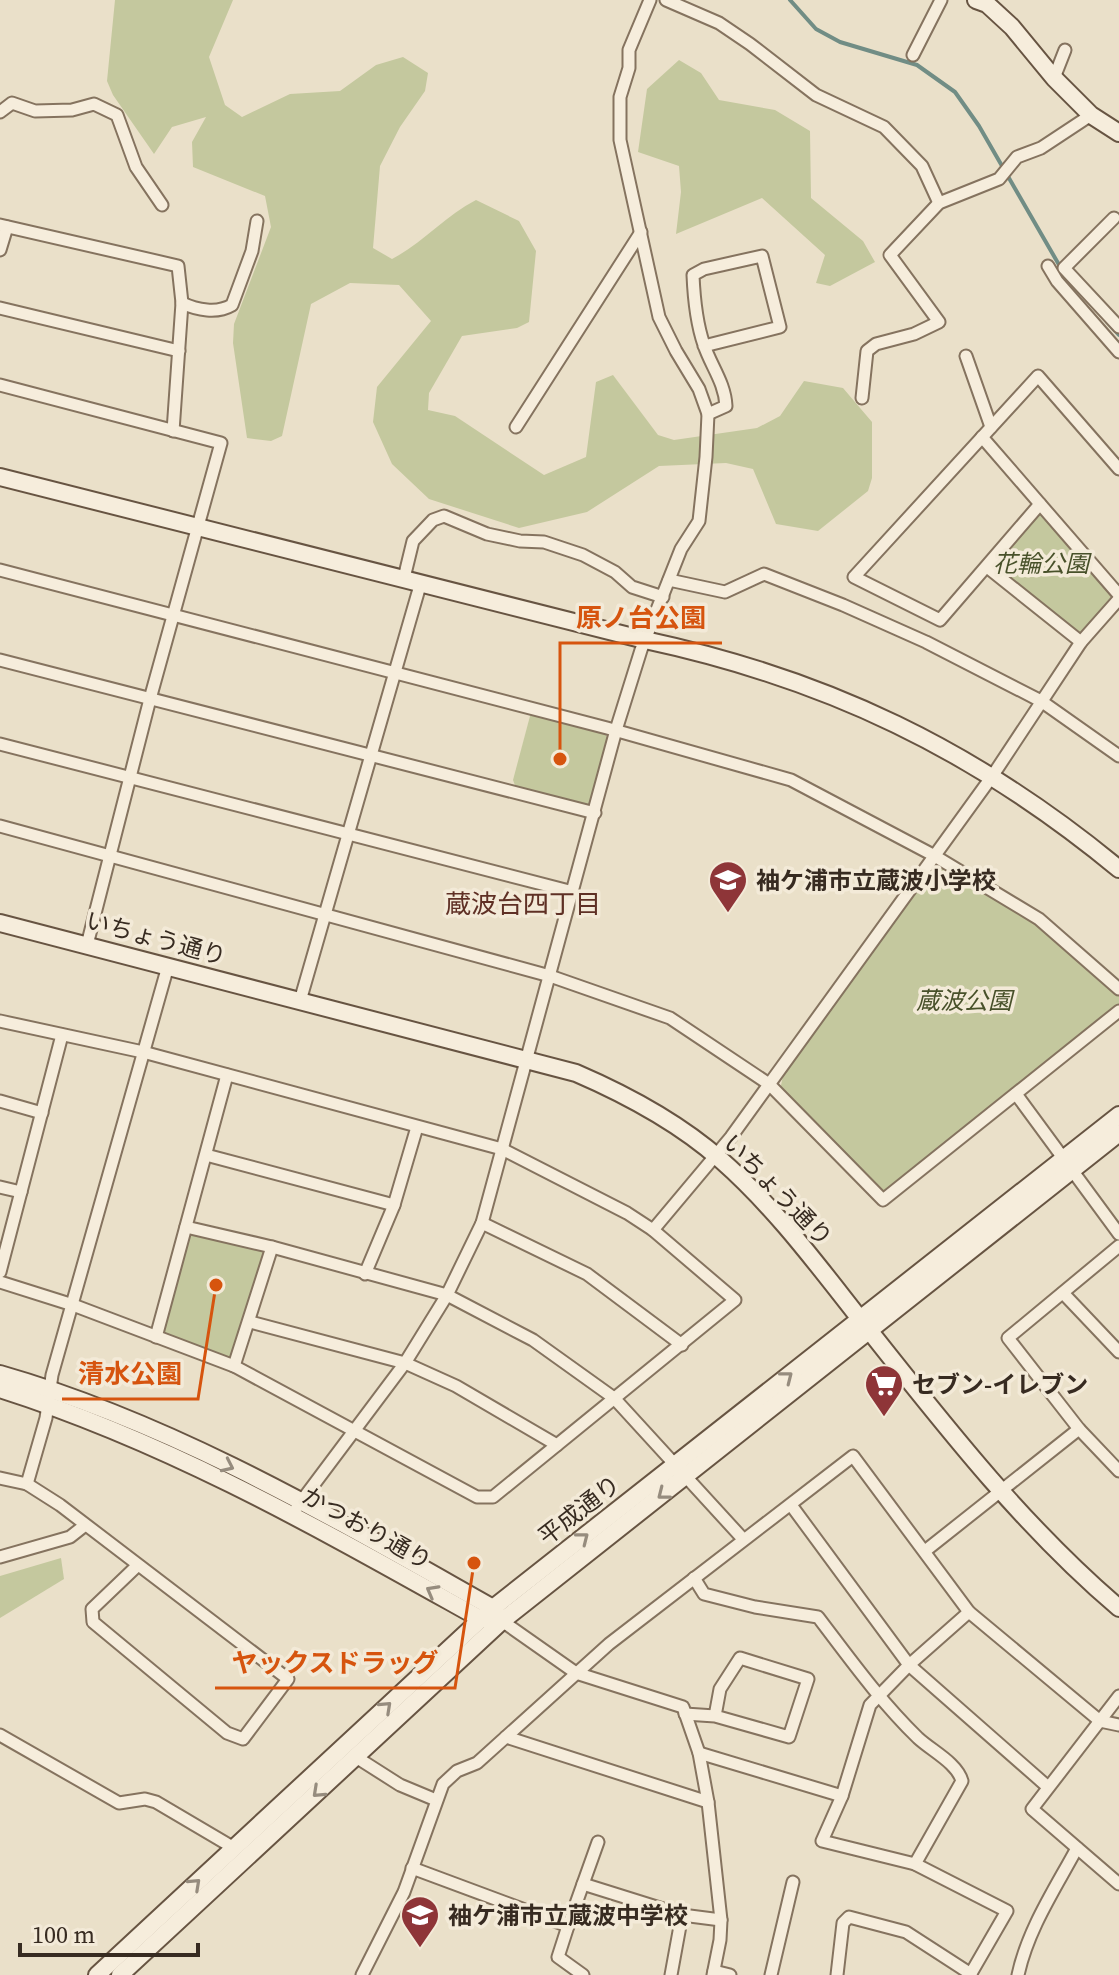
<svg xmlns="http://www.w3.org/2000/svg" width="1119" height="1975" font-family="'Source Serif 4','Noto Sans JP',serif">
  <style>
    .green { fill: #c4c89e }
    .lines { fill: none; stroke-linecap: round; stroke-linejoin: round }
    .stream { stroke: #718d85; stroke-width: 4 }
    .street-casing { stroke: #85735f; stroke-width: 15 }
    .secondary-casing { stroke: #675442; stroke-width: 20 }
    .street { stroke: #f6eddc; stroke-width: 11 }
    .secondary { stroke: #f6eddc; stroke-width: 16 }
    .oneway { stroke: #968c7e }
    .labels { text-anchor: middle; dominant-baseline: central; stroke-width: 7; stroke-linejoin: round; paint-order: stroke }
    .park-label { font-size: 24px; font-style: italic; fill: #48512a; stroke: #f3ead8 }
    .poi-label { font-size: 24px; font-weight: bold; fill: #372b21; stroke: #f3ead8; text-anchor: start }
    .street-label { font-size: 24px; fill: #372b21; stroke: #f3ead8 }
    .neighbourhood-label { font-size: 26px; fill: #5f3025; stroke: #f3ead8 }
    .leader { fill: none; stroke: #d6540e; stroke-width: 3 }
    .callout-dot { fill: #d6540e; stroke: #f3ead8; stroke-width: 3 }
    .callout-label { font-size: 26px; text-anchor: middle; font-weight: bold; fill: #d6540e; stroke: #f3ead8; stroke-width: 7; stroke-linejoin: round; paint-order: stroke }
  </style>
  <rect width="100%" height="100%" fill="#eae0c9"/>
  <!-- green -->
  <g class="green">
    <path d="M115,0H233L209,57L225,105L242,117L290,94L340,91L376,65L403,57L428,73L425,91L400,127L380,166L373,248L392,259C423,243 445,216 476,200L519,221L536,251L529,322L517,328L462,336L429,393L428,410L455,416L544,475L586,457L596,382L613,375L658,435L674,440L757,428L780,416L804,381L843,388L872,422V478L868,491L818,531L776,524L753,469L726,463L659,466L587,512L519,528L429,499L392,464L373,422L377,387L431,321L399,285L350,283L311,304L282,436L271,441L247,438L233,343L234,324L271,227L265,196L193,167L192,142L206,117L172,127L154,154L113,95L107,81Z"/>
    <path d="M679,60L701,73L719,100L775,110L810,131L811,198L863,241L875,262L830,286L816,283L825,255L762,198L676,234L681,192L679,166L638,152L647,89Z"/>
    <path d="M1040,504L1119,595L1081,642L987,567Z"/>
    <path d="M535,712L602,728L607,737L591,802L587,806L516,788L513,780L530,716Z"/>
    <path d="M933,855L1039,919L1119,989V1011L883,1200L780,1090L783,1076Z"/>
    <path d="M186,1227L272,1247L234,1366L156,1337Z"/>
    <path d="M61,1558L64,1579L0,1618V1576Z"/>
  </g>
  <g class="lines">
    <!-- stream -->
    <g class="stream">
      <path d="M790,0L816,29L840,42L917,65L955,92L979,126L1062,270"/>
      <path d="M1107,322L1119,335"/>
    </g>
    <!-- street casing -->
    <g class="street-casing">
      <g id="street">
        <path d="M666,0L719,23L750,44L816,95L884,127L922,166L939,203"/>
        <path d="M913,55L941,0"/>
        <path d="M1054,78L1065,50"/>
        <path d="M0,112L12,103L35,111L72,110L94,104L117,115L136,167L162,205"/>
        <path d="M1114,218L1064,268L1119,327"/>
        <path d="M0,225L178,266L182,303L173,431"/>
        <path d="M0,250L7,227"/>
        <path d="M1048,266L1057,281L1119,352"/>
        <path d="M182,303C197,310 217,314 232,305L252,251L257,221"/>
        <path d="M0,308L179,351"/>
        <path d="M704,346L780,327L762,256L704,269L693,275C694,299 696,322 704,345C711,366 725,383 726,406L708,414"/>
        <path d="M966,356L991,427"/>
        <path d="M0,385L221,443L150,699L87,945"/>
        <path d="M862,398L867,351L876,344L914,334L939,322L890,255L939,203L999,179L1017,157L1041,148L1091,115"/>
        <path d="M516,427L641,232"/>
        <path d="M982,437L1119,595"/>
        <path d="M1040,504L940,620L854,577L1038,376L1119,469"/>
        <path d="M987,567L1081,642"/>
        <path d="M0,570L607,728L791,780L933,855L1039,919L1119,989"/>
        <path d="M404,578L413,541L433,520L444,516L487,534L520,541L544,542L583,555L615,572L632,587L663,597"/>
        <path d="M669,580L725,592L764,574L843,605L926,642L1041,701L1119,756"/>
        <path d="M0,660L595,813"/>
        <path d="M0,744L573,892"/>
        <path d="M0,826L550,976L670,1018L769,1084L883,1200L1119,1011"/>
        <path d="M300,1001L421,582"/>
        <path d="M0,1021L143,1052L502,1149L627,1213L653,1230L735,1300L493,1497H477L234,1366L73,1305L0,1282"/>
        <path d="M1016,1094L1119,1234"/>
        <path d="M0,1101L42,1113"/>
        <path d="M206,1155L394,1205"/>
        <path d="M0,1187L21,1192"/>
        <path d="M482,1223L587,1274L682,1345"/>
        <path d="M186,1227L272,1247L447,1295L533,1340L614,1398L743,1539"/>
        <path d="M653,1230L731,1137L993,775L1081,642L1119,599"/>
        <path d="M1119,1246L1008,1338L1079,1429L1119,1471"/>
        <path d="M0,1272L62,1035"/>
        <path d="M365,1274L394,1205L417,1127"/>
        <path d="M1063,1293L1119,1352"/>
        <path d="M250,1322L405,1363L456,1386L557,1445"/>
        <path d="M156,1337L227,1075"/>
        <path d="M234,1366L272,1247"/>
        <path d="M0,1478L27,1484L60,1505L288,1679L243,1739L227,1733L93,1622L92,1609L137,1566"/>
        <path d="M27,1484L46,1418L52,1375L168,966"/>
        <path d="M791,1505L909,1665L1048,1787"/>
        <path d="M297,1507L405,1363L447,1295L482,1223L616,730L641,650L681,549L699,521L706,457L708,414L699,389L676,351L659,317L620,140V97L629,68V50L650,0"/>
        <path d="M925,1551L1079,1429"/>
        <path d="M0,1557L70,1537L84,1526"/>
        <path d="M694,1578L704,1594L755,1607L818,1617C850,1659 880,1701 918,1738C932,1751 957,1763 962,1781L915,1864"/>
        <path d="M969,1612L909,1665L870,1705L842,1796L822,1841L915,1864L1007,1911L970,1975"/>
        <path d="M502,1621L576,1673L683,1707L699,1753L708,1802L721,1920L720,1940L713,1975"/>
        <path d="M1119,1696L1032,1809L1119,1884"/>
        <path d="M685,1714L715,1716L789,1737L808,1679L740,1658L720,1689L715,1716"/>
        <path d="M0,1735L119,1803L145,1799L156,1802L234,1848"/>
        <path d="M506,1737L708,1802"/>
        <path d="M699,1753L842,1796"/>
        <path d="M356,1757L400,1785L436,1800"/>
        <path d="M412,1868L568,1926L558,1957L583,1975"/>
        <path d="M583,1884L682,1915"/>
        <path d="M568,1926L598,1842"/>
        <path d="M714,1971L730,1975"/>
        <path d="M362,1975L404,1892L443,1784L457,1771L477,1763L609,1644L853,1456L969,1612L1100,1721L1119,1725"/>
        <path d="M671,1975L682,1915L721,1920"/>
        <path d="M771,1975L793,1882"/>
        <path d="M837,1975L843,1923L849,1917L906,1932L971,1974"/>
        <path d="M1018,1975C1028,1929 1055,1889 1077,1848"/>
      </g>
    </g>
    <!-- secondary casing -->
    <g class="secondary-casing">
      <g id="secondary">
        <path d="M976,0L987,4L1012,27L1054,78L1091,115L1119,133"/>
        <path d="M0,477L645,640C827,679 975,750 1119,869"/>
        <path d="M0,923L576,1073C627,1095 679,1123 721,1160C779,1211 824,1274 872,1334C948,1430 1025,1528 1119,1608"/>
        <path d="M0,1374C175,1424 335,1519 493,1608L497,1614"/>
        <path d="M0,1389C171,1443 325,1532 481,1619H489"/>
        <path d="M97,1975L493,1608L1119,1115"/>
        <path d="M120,1975L502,1621L1119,1133"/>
      </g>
    </g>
    <!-- street -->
    <use href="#street" class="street"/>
    <!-- secondary -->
    <use href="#secondary" class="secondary"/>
  </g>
  <!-- one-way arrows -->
  <defs><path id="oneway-chevron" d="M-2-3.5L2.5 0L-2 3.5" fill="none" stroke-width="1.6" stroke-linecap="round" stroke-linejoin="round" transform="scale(2)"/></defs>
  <g class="oneway">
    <use href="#oneway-chevron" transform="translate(787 1377) rotate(-38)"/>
    <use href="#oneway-chevron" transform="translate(228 1466) rotate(25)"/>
    <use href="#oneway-chevron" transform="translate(663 1494) rotate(142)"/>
    <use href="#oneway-chevron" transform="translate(583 1538) rotate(-38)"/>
    <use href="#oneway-chevron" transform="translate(432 1591) rotate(-151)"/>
    <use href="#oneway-chevron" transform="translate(386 1707) rotate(-43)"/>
    <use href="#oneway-chevron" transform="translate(318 1792) rotate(137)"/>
    <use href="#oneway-chevron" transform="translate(195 1884) rotate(-43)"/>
  </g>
  <!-- icons -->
  <defs>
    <g id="school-pin" transform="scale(2)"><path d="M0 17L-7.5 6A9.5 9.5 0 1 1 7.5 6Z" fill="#8e3538" stroke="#f3ead8"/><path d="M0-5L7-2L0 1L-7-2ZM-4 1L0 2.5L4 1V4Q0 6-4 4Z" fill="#fff"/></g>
    <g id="supermarket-pin" transform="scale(2)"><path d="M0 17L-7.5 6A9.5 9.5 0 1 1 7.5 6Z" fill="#8e3538" stroke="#f3ead8"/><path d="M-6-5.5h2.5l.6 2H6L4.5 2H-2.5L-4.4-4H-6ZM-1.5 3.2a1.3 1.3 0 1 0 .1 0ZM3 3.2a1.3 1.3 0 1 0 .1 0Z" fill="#fff"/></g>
  </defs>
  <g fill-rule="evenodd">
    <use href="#school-pin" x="728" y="880"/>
    <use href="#supermarket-pin" x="884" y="1384"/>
    <use href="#school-pin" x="420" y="1915"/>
  </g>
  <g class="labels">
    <!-- park labels -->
    <g class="park-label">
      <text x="1041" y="563">花輪公園</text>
      <text x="964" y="1000">蔵波公園</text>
    </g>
    <!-- poi labels -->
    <g class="poi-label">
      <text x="756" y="880">袖ケ浦市立蔵波小学校</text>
      <text x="912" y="1384">セブン-イレブン</text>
      <text x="448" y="1915">袖ケ浦市立蔵波中学校</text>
    </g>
    <!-- street labels -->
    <g class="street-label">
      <text transform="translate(156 938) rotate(15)">いちょう通り</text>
      <text transform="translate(778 1190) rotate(46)">いちょう通り</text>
      <text transform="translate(579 1510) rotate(-38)">平成通り</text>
      <text transform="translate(367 1528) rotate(29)">かつおり通り</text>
    </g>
    <!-- neighbourhood labels -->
    <g class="neighbourhood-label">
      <text x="523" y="904">蔵波台四丁目</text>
    </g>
  </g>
  <!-- callouts -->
  <path class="leader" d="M560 759L560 643H722M216 1285L198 1399H62M474 1563L455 1688H215"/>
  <g class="callout-dot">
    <circle cx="560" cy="759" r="8"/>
    <circle cx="216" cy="1285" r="8"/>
    <circle cx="474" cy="1563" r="8"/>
  </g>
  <g class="callout-label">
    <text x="641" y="627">原ノ台公園</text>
    <text x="130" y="1383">清水公園</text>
    <text x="335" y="1672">ヤックスドラッグ</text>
  </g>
  <!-- scale -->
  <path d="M20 1943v12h178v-12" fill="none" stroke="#372b21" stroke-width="4"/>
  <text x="32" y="1943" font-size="24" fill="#372b21" stroke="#f3ead8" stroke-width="6" paint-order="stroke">100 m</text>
</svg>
